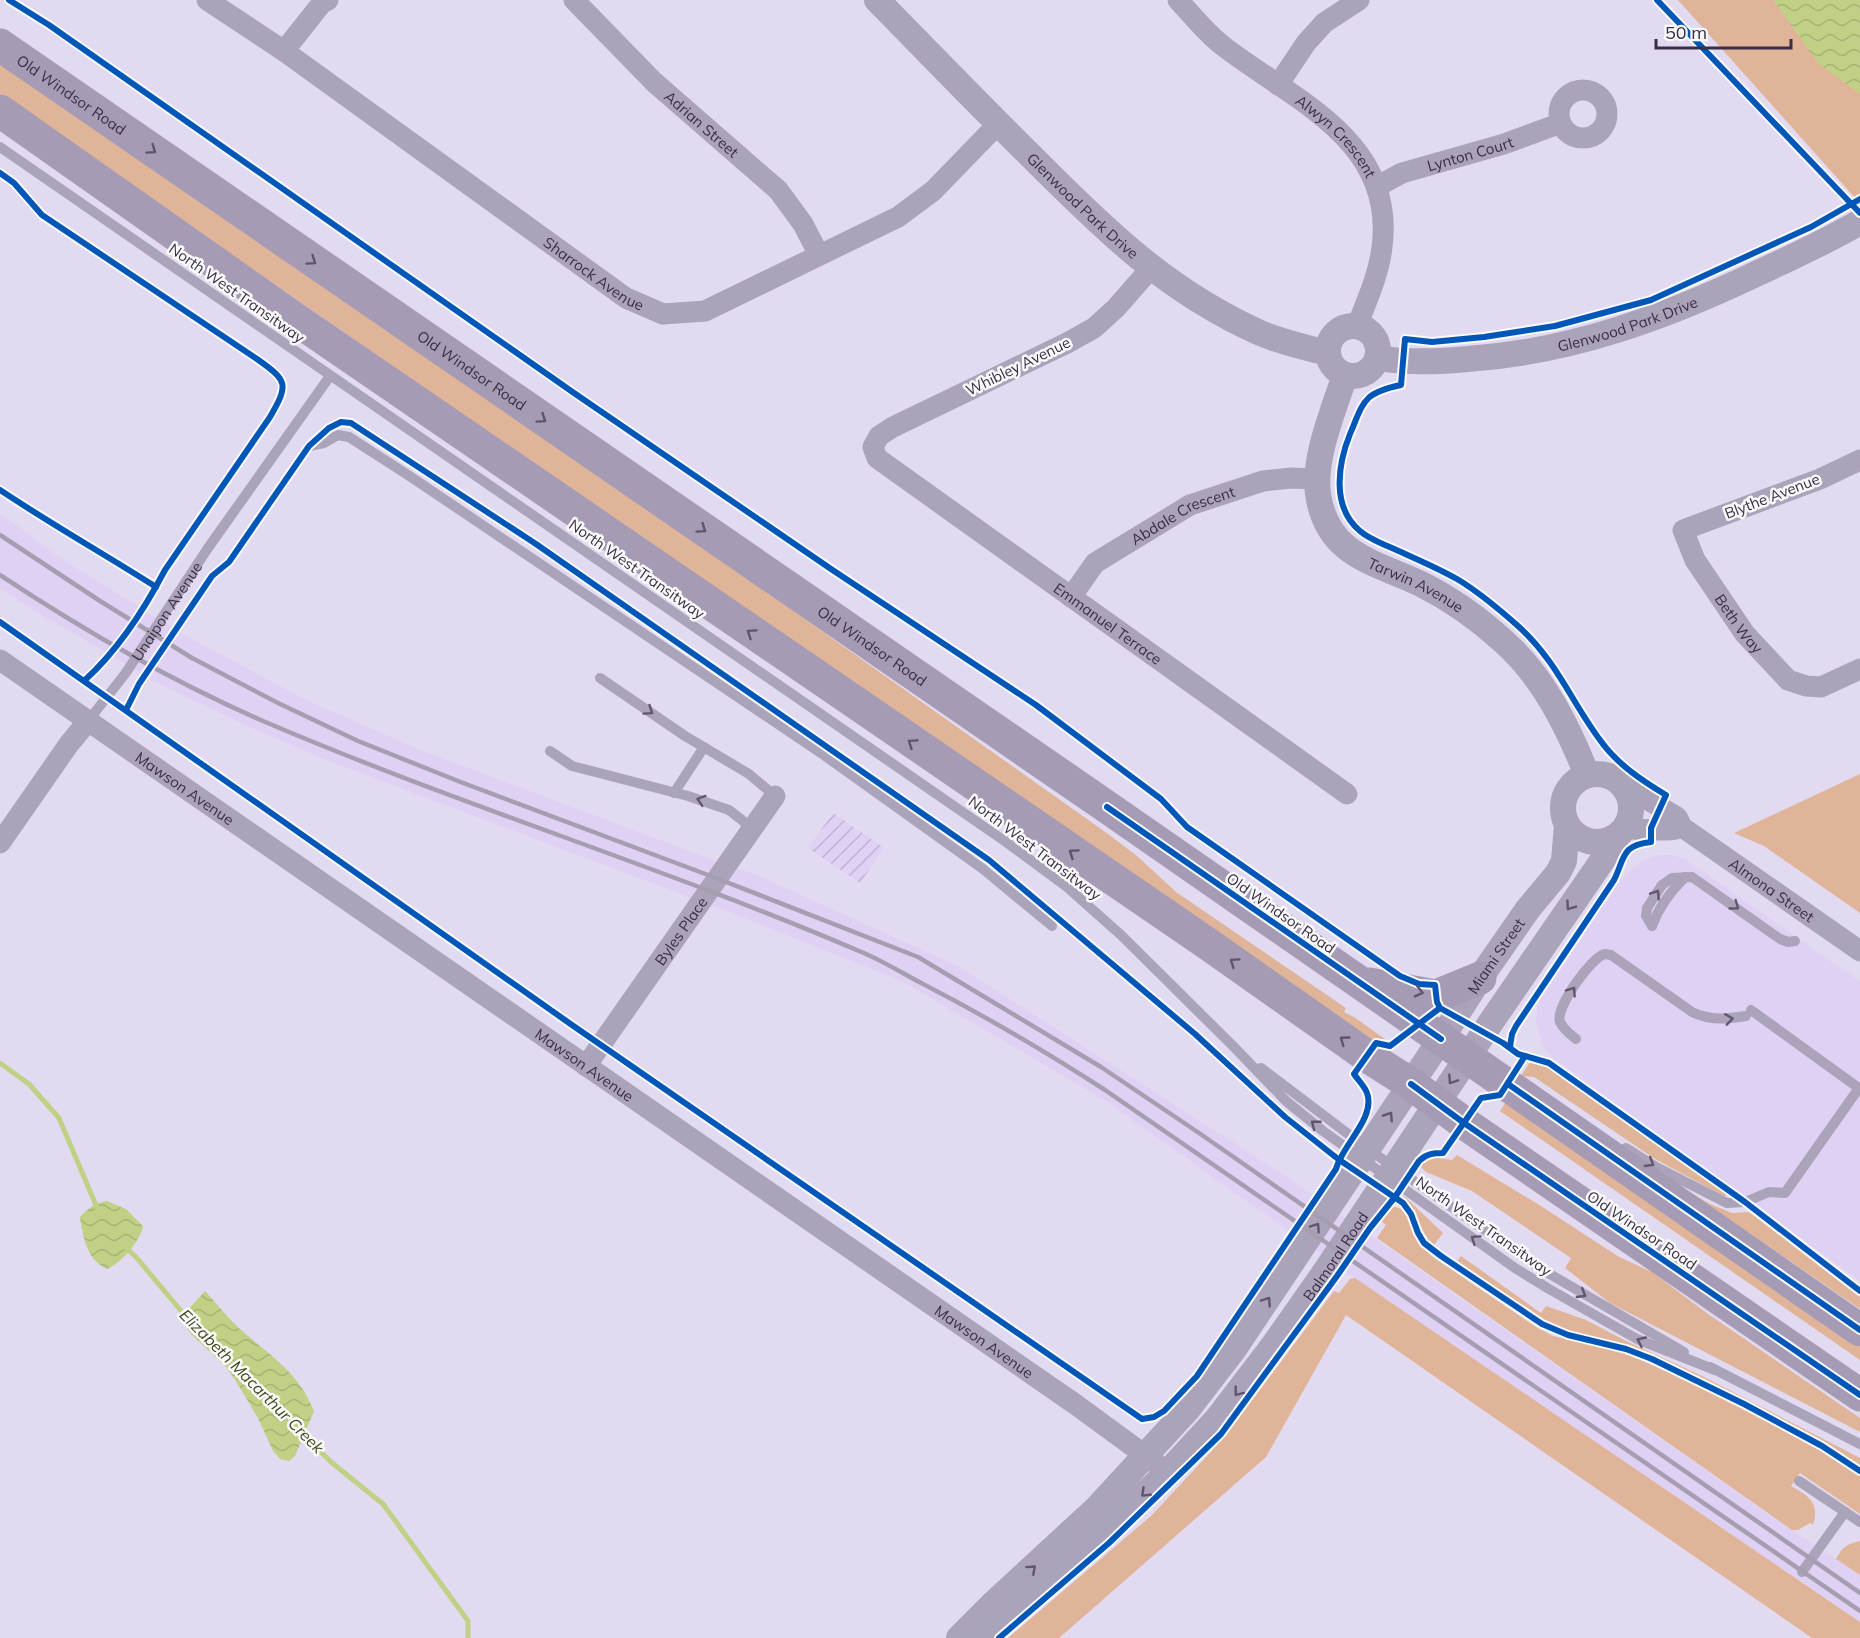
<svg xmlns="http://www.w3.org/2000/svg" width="1860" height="1638" font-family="Mulish,sans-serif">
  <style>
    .built { fill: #ded1f3 }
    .industrial { fill: url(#industrial-furrows) }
    .green { fill: #e0b498 }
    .water { fill: url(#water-waves) }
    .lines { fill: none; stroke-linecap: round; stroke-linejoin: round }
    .stream { stroke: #c0d186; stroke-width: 5 }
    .service { stroke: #aba3b9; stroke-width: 10 }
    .minor { stroke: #aba3b9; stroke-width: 21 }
    .tertiary { stroke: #aba3b9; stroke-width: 26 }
    .trunk { stroke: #a69bb5; stroke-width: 33 }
    .rail { stroke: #a59eb0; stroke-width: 4.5 }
    .cycleway-casing { stroke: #fafafa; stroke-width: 10 }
    .cycleway { stroke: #0057b8; stroke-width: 6 }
    .oneway { stroke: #5e546e }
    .oneway2 { stroke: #60576f }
    .labels { text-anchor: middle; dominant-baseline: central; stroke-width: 5; stroke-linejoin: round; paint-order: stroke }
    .street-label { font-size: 15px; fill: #382e47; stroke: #fafafa }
    .water-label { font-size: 16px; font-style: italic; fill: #3b4618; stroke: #fafafa }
  </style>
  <defs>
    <pattern id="industrial-furrows" width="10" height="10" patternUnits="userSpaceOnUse" patternTransform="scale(1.5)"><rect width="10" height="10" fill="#ded1f3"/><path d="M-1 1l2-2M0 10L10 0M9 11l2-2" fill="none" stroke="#bfb4d2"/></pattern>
    <pattern id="water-waves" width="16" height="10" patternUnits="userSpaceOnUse" patternTransform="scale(1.5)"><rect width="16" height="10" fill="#c0d186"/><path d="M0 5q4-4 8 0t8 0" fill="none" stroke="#a6b475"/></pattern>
  </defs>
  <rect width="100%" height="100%" fill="#e2daf0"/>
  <!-- built -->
  <g class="built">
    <path d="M0,514L65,561L186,636L306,700L418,749L689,851L754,874L958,966L1287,1177L1781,1523L1860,1575V1622L1355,1278L1106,1101L904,982L729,912L329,761L243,724L156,682L24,604L0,588Z"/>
    <path d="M1658,855H1672L1685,859L1860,982V1281L1551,1056L1543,1046L1536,1023L1537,1011L1541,999L1621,880L1632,869L1644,860Z"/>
  </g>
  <!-- industrial -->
  <path class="industrial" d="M833,813L884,848L860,883L808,848Z"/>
  <!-- green -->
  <g class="green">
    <path d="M1678,0H1860V198L1857,200Z"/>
    <path d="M0,58L510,410L1108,834L1137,856L1176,892L1346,1008L1344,1012L1354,1017L1385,1039L1371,1040L587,501L0,94Z"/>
    <path d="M1860,774V913L1764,846L1734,833Z"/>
    <path d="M1530,1062L1548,1067L1728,1195L1724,1196L1655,1159L1534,1077L1521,1076Z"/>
    <path d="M1507,1100L1860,1347V1360L1500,1111Z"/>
    <path d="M1457,1155L1541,1206L1619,1257L1652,1272L1708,1314L1860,1418V1432L1610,1303L1565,1268L1571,1258L1472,1191L1426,1172L1421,1167V1163L1432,1157L1452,1160Z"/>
    <path d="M1665,1178L1710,1204L1732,1213L1749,1212L1860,1297V1309L1748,1232L1742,1233Z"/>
    <path d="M1404,1196L1443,1233L1434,1245C1418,1230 1420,1213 1401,1199Z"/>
    <path d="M1392,1206L1405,1210C1416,1233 1412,1239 1433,1257L1536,1327L1553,1336L1626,1353L1704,1389L1817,1448L1860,1476V1514L1800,1473L1791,1486C1809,1496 1820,1503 1813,1525L1810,1523L1798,1530H1792L1377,1238L1386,1225L1380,1220Z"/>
    <path d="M1461,1256L1541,1313L1546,1306L1586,1320L1624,1340L1700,1375L1860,1458V1467L1819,1440L1639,1349C1615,1339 1588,1338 1563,1328C1525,1313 1491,1284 1457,1261Z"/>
    <path d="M1355,1278L1860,1622V1638H1812L1346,1315L1266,1457L1059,1638H1008L1151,1516L1222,1440L1334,1291L1339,1293L1350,1279Z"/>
    <path d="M1860,1541V1575L1836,1559C1842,1547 1847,1544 1860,1541Z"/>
  </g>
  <!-- water -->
  <g class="water">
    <path d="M1773,0H1860V94L1819,64Z"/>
    <path d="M107,1201L126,1209L143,1226C140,1242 121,1263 107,1269C87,1260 83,1238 80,1217C88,1208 95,1203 107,1201Z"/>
    <path d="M205,1291C216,1303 227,1317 240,1329C270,1356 298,1371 314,1411L295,1456L289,1461L280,1459L273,1451L258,1418L237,1383L227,1368L191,1334L183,1323L182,1316Z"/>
  </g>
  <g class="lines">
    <!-- stream -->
    <g class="stream">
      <path d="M0,1063L29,1084L59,1118L98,1210"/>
      <path d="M124,1246L136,1257L187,1318"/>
      <path d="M300,1431L331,1462L383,1504L468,1621V1638"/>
    </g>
    <!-- service -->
    <g class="service">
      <path d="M0,147L1006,842L1067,887L1121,935L1233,1046L1286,1101L1323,1131L1515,1268L1549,1289L1637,1339L1715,1370"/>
      <path d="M309,446L324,443L338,435L349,437L408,475L821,753L983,869L1052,926"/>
      <path d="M600,678L685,736L749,774L775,796"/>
      <path id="s1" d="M88,721L125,674L208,548L330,376"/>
      <path d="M550,751L572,766L688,796L729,810L752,828"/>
      <path d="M674,793L704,747"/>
      <path d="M1652,926L1646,916L1647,908L1662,885L1672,878L1692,877L1780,939L1788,942L1795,941"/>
      <path d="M1652,926C1659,906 1671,891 1685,877"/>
      <path d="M1751,1010L1860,1089"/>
      <path d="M1576,1039C1571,1035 1563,1029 1560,1022C1555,1008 1591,957 1605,954L1611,955L1692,1012C1711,1021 1726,1019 1746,1016"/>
      <path d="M1261,1068L1368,1149L1541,1269L1684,1352"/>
      <path d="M1626,1148L1656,1167L1727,1203L1745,1202L1769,1192L1785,1193L1859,1088"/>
      <path d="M1710,1367L1860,1444"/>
      <path d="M1799,1481L1860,1522"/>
      <path d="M1802,1572L1845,1512"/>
    </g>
    <!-- minor -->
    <g class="minor">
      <path id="s2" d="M207,0L284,51L626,298L663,314L705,311L898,217L933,191L998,124"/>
      <path id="s3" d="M574,0L654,82L778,190L803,224L819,255"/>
      <path id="s4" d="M1178,0C1192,15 1206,33 1223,46C1293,100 1396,140 1382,247C1379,274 1367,300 1357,326"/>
      <path d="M284,51L322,3L328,0"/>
      <path d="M1278,85L1306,43L1324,23L1359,0"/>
      <circle cx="1583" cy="114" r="24"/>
      <path id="s5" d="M1378,186L1402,173L1504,144L1561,123"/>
      <path id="s6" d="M1151,268L1116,308L1094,328L1067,343L893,427L879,436L873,447L877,458L1347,794"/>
      <path id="s7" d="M1860,460L1820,479L1683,530L1695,560L1745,634L1788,680L1806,686L1821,687L1860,669"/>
      <path id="s8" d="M1071,597L1095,563L1190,505L1263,481L1291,478L1317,479"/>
      <path id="s9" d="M0,660L1075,1404L1157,1464"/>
      <path id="s10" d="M1624,786L1677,817L1682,827L1860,951"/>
      <path d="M1625,829C1643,828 1668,833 1682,827"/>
      <path d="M0,843L69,744L88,721"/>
      <path id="s11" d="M586,1066L775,796"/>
    </g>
    <!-- tertiary -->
    <g class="tertiary">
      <path id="s12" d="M877,0C931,55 985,111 1040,165C1108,233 1168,291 1258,332C1280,342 1304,347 1328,353"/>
      <circle cx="1353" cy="351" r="25"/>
      <path id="s13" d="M1378,358C1408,363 1437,362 1468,359C1571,352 1666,317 1758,273C1793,257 1827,241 1860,222"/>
      <path id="s14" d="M1345,375C1334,409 1313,458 1318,494C1327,556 1375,562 1421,584C1451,599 1479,619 1503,641C1543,676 1568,727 1587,775"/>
      <circle cx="1597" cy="808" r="34"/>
      <path id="s15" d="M959,1638L995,1602L1097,1508L1187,1410L1234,1349L1441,1039L1480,978L1528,909L1558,873L1564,861L1567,825"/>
      <path id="s16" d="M978,1638L1123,1515L1168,1472L1218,1418L1273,1346L1327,1269L1489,1025L1604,858L1617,837"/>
    </g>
    <!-- trunk -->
    <g class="trunk">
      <path id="s17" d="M0,45L1107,807L1860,1330"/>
      <path d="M0,111L291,316L1208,944L1367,1056L1411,1084L1464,1123L1860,1395"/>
      <path d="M1369,984L1436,996L1480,978"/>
    </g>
    <!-- rail -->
    <g class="rail">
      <path d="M0,535L100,601L192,658L278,703L358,741L458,781L716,878L918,957L1101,1067L1199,1133L1860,1593"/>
      <path d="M0,575C83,630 171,681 263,721C459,805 663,867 859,951C882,960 903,974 925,985C987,1017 1046,1052 1105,1090L1860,1611"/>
    </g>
    <!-- cycleway casing -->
    <g class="cycleway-casing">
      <g id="cycleway">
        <path d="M9,0L49,25L574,393L831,569L1036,705L1161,799L1187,827L1400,976L1419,984L1435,985L1437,1002L1440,1008L1503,1043L1518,1054L1549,1063L1745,1202L1860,1291"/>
        <path d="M1657,0L1860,213"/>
        <path d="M0,173L14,183L42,215L257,359C288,381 289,384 270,417L165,570C144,610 118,650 85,680"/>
        <path d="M0,490C51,524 104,554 156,587"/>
        <path d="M0,622L572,1025L1142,1419L1154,1417L1164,1411L1197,1376L1336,1169C1342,1145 1376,1118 1367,1093C1365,1087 1358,1080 1354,1074L1376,1043L1390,1046L1440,1008"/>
        <path d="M126,710L139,684L212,576L229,562L309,446L329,428L341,422L351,423L536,544L989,860L1195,1034L1285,1117L1338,1159L1403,1203L1411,1214L1418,1233L1424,1243L1441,1256L1542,1324L1568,1335L1626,1349L1652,1359L1744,1404L1822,1446L1860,1471"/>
        <path d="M1107,807L1441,1039"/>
        <path d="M1510,1047L1512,1034L1516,1026L1614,880C1625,858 1621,845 1651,842V828L1666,795C1641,780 1617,764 1600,740C1571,701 1556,660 1518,626C1500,610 1479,592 1457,579C1436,567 1414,558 1392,548C1381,543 1369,539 1360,531C1331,507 1338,464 1350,434C1364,401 1363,393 1401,385L1405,339L1432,342L1484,337L1555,326L1651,300L1811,227L1860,199"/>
        <path d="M1411,1084L1464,1123L1860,1395"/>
        <path d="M1508,1084L1860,1330"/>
        <path d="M999,1638L1109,1543L1221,1434L1337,1276L1370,1228L1395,1197L1419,1161C1426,1154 1433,1153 1443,1153L1481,1098L1500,1095L1525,1056"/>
      </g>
    </g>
    <!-- cycleway -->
    <use href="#cycleway" class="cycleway"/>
  </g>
  <!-- one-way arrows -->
  <defs><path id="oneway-chevron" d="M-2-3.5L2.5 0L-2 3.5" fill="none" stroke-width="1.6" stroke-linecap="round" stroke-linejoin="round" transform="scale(1.5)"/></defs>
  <g class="oneway">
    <use href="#oneway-chevron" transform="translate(152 150) rotate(35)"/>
    <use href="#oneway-chevron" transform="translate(312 261) rotate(35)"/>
    <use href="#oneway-chevron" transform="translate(542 419) rotate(35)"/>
    <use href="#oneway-chevron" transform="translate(702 529) rotate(35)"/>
    <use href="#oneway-chevron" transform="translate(751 633) rotate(-146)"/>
    <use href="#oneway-chevron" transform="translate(912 743) rotate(-146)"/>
    <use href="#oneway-chevron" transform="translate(1073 853) rotate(-146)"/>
    <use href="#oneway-chevron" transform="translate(1234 962) rotate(-145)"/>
    <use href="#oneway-chevron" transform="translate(1419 992) rotate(13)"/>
    <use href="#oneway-chevron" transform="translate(1344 1040) rotate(-144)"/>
  </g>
  <g class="oneway2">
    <use href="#oneway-chevron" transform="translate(649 711) rotate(34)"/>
    <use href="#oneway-chevron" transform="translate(701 800) rotate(-162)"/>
    <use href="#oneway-chevron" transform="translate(1656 894) rotate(-56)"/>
    <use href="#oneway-chevron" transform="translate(1570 906) rotate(125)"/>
    <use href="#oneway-chevron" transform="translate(1735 906) rotate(36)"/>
    <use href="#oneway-chevron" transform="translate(1572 991) rotate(-55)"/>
    <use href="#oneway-chevron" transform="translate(1729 1019) rotate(-8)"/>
    <use href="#oneway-chevron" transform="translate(1452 1080) rotate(124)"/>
    <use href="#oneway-chevron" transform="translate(1389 1116) rotate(-57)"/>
    <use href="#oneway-chevron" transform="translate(1315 1124) rotate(-142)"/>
    <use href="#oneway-chevron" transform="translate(1650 1163) rotate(31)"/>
    <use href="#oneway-chevron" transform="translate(1316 1227) rotate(-56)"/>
    <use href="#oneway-chevron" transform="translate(1475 1239) rotate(-145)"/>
    <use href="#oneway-chevron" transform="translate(1582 1294) rotate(31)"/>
    <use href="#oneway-chevron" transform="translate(1267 1301) rotate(-56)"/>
    <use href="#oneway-chevron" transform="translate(1641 1341) rotate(-155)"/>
    <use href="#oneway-chevron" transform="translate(1238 1392) rotate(128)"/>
    <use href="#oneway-chevron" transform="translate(1145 1493) rotate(136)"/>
    <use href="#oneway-chevron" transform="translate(1032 1569) rotate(-42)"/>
  </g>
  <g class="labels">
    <!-- street labels -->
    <g class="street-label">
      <text stroke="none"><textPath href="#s17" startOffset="87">Old Windsor Road</textPath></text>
      <text stroke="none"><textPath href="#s3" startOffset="178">Adrian Street</textPath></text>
      <text stroke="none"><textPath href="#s4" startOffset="210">Alwyn Crescent</textPath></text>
      <text stroke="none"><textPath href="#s5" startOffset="98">Lynton Court</textPath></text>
      <text stroke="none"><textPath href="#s12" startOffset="291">Glenwood Park Drive</textPath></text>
      <text stroke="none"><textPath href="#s2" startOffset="474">Sharrock Avenue</textPath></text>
      <text transform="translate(237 293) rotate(35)">North West Transitway</text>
      <text stroke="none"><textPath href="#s13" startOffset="254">Glenwood Park Drive</textPath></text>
      <text transform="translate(1018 366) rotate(-26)">Whibley Avenue</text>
      <text stroke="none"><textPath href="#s17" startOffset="573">Old Windsor Road</textPath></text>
      <text transform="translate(1772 496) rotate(-21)">Blythe Avenue</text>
      <text stroke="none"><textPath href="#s8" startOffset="142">Abdale Crescent</textPath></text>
      <text transform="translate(637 569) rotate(35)">North West Transitway</text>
      <text stroke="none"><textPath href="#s14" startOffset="264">Tarwin Avenue</textPath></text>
      <text stroke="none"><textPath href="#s1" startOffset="135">Unaipon Avenue</textPath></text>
      <text stroke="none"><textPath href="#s6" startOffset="632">Emmanuel Terrace</textPath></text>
      <text stroke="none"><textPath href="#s7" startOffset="300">Beth Way</textPath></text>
      <text stroke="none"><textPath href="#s17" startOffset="1059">Old Windsor Road</textPath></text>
      <text stroke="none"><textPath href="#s9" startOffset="225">Mawson Avenue</textPath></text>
      <text transform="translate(1035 848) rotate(37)">North West Transitway</text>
      <text stroke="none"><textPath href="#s10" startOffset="182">Almona Street</textPath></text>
      <text transform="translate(1281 913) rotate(35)">Old Windsor Road</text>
      <text stroke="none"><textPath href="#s11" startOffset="165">Byles Place</textPath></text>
      <text stroke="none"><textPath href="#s15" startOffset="872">Miami Street</textPath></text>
      <text stroke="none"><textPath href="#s9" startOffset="711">Mawson Avenue</textPath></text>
      <text transform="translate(1484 1226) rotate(35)">North West Transitway</text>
      <text transform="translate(1642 1230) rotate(34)">Old Windsor Road</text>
      <text stroke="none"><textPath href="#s16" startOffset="526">Balmoral Road</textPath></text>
      <text stroke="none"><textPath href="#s9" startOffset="1197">Mawson Avenue</textPath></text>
    </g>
    <!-- water labels -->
    <g class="water-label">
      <text transform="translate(252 1381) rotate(45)">Elizabeth Macarthur Creek</text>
    </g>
  </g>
  <!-- scale -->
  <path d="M1656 39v9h135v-9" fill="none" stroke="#382e47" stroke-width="3"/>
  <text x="1665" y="39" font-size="18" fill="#382e47" stroke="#fafafa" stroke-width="4.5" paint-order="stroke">50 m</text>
</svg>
